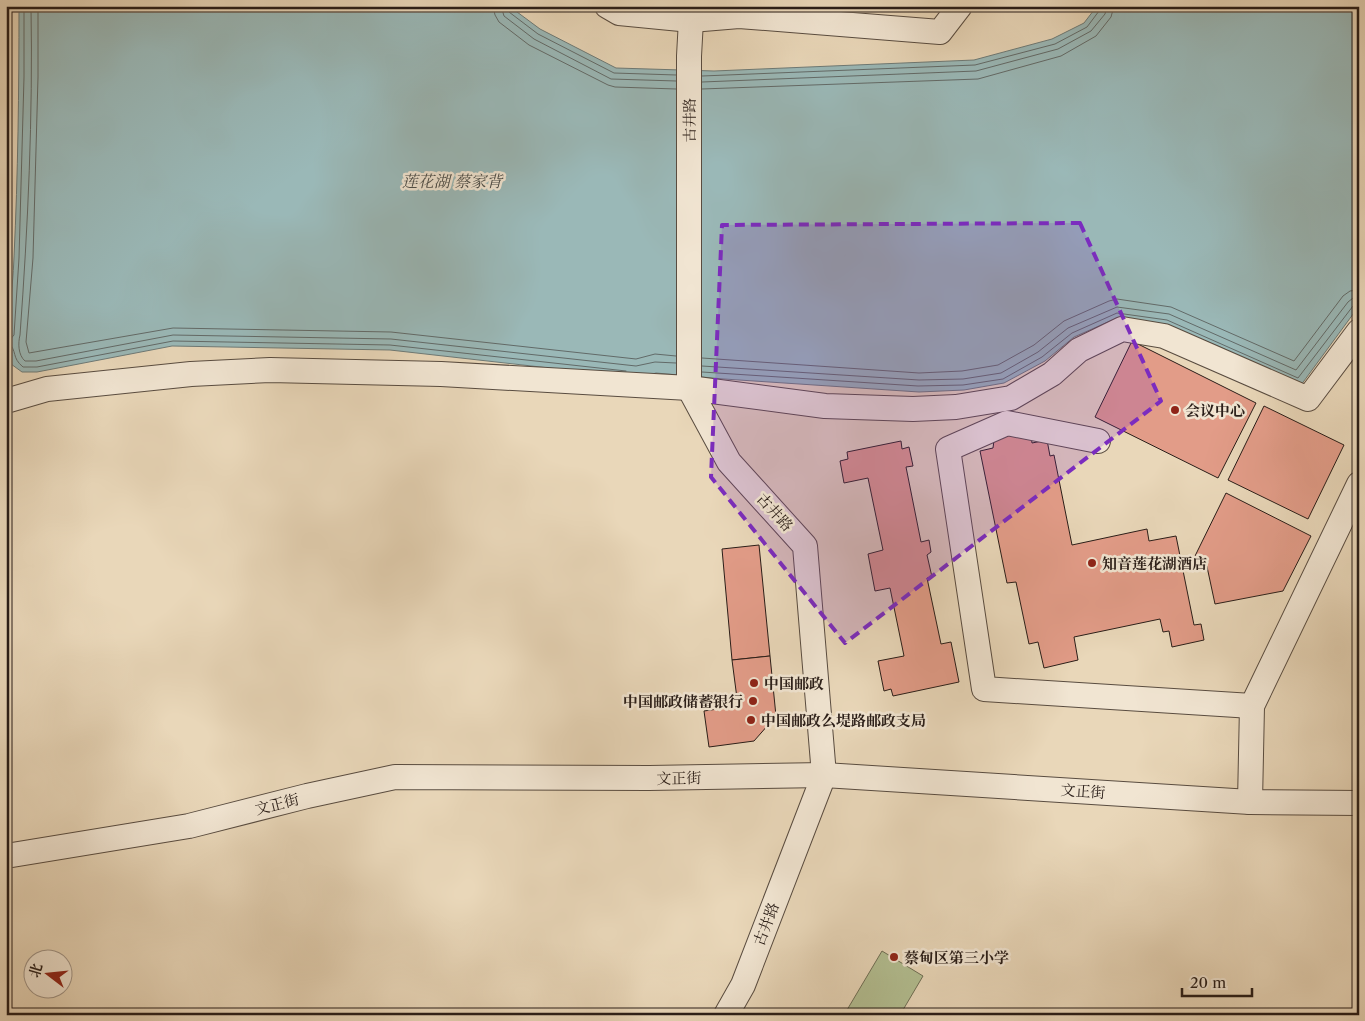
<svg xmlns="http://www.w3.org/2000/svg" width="1365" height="1021" font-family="'Libre Caslon Text','Noto Serif SC',serif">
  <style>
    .green { fill: #b3bf92; stroke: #6e6e55 }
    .water { fill: #9ab8b7; stroke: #6d7a77 }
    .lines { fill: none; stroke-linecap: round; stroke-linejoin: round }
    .shore { stroke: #626a68; stroke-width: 1 }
    .building { fill: #e29c88; stroke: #291d18 }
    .minor-casing { stroke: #594c40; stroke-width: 26 }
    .minor { stroke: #f1e5d2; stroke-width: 24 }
    .marked { fill: #7b2cbf; fill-opacity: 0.2; stroke: #7b2cbf; stroke-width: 4; stroke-dasharray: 10 6; stroke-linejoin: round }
    .poi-dot { fill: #8f2418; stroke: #f1e5d2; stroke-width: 2 }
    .labels { text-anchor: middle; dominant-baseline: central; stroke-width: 5; stroke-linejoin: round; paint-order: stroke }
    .street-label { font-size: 15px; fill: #291d18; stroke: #f1e5d2 }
    .poi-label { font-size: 15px; font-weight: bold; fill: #291d18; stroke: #f1e5d2; text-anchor: start }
    .water-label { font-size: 16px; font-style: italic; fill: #4b4c48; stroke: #f1e5d2 }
  </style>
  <rect width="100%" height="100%" fill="#e9d7b9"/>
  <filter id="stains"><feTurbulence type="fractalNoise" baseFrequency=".004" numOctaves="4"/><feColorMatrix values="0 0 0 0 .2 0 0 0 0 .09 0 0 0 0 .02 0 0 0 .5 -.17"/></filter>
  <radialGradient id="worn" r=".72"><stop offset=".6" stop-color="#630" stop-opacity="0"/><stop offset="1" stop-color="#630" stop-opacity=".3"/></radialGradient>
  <!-- green -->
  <path class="green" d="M882,951L923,976L900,1015H844Z"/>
  <!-- water -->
  <path class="water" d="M19,6H509L540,29L616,68L714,71L974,60L1052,39L1084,23L1097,6H1359V306L1301,385L1220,347L1165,324L1117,318L1074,337L1045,361L1004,383L964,390L919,392L724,379L656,373L638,378L390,350L172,346L37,372H22L11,364C5,329 13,293 14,257C18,174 19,90 19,6Z"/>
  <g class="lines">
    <!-- shore -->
    <g class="shore">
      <path d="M24,6V77L19,258L14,335L8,342C18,352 11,357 23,367H37L173,341L390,345L626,371"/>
      <path d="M31,6C33,116 28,226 20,335C18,343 18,355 25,361H36L173,335L391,339L636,366L655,362L676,363"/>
      <path d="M38,6V77L33,258L26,342L29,353L173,328L391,332L636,359L655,354L676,356"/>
      <path d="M493,6L495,15L499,22L529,45L608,85L615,87L676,89"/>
      <path d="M501,6L504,16L534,39L611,79L676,81"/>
      <path d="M507,6L509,12L538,34L614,73L676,75"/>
      <path d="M702,76L975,65L1055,44L1087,27L1099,11L1100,6"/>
      <path d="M702,82L976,71L1058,49L1091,31L1105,14L1107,6"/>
      <path d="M702,89L978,79L1061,56L1096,36L1111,17L1114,6"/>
      <path d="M702,358L919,373L962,371L998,365L1034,345L1064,321L1109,301L1117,299L1171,307L1294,361L1343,296L1350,291L1359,290"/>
      <path d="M702,366L919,380L963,379L1001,373L1038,352L1068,328L1117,307L1169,314L1296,370L1348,302L1353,298L1359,297"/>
      <path d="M702,372L918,386L963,385L1003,379L1042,357L1072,333L1117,313L1167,320L1298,378L1353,306L1359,303"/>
    </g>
  </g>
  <!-- building -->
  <g class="building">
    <path d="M1132,341L1256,403L1218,478L1095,417Z"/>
    <path d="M1264,406L1344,445L1308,519L1228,480Z"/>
    <path d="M1013,431L1031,435L1032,443L1047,440L1050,456L1054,455L1072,545L1147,529L1149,541L1176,536L1194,625L1201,624L1204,640L1172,647L1169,631L1163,632L1160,619L1074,637L1078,660L1044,668L1038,642L1029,644L1016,582L1007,583L980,451L993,448L994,440Z"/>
    <path d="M901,441L902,449L909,447L913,466L906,467L921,542L929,540L931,552L927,555L932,577L927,578L941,644L951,642L959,682L893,696L891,689L884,691L878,661L904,656L890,588L875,591L868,554L883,550L868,478L844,483L840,461L848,459L847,452Z"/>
    <path d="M1226,493L1311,536L1283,591L1215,604L1206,562L1195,556Z"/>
    <path d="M759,545L770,656L732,660L722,549Z"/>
    <path d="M770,656L776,716L754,741L709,747L704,711L738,706L732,660Z"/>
  </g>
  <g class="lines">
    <!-- minor casing -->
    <g class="minor-casing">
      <g id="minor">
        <path d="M607,6L619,13L691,20L739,16L940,32L960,6"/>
        <path d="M690,6L691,20L689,56V388L729,462L805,546L824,775L743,985L726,1015"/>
        <path d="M6,401L47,389L191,374L270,370L441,374L689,388L825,406L913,409L956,407L1011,398L1052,374L1079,350L1122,329L1164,336L1308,399L1359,331"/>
        <path d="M1098,441L1007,423L948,449L984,689L1252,706"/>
        <path d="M1250,802L1252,706L1359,484"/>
        <path d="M6,856L189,826L307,796L395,777L649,778L824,775L1250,802L1359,803"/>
      </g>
    </g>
    <!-- minor -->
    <use href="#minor" class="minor"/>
  </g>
  <!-- marked area -->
  <path class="marked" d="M1080,223L1161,401L845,643L711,477L722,225Z"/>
  <!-- markers -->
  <g class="poi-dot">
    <circle cx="1175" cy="410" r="5"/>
    <circle cx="1092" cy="563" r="5"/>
    <circle cx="754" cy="683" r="5"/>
    <circle cx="753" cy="701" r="5"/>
    <circle cx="751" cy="720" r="5"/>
    <circle cx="894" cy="957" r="5"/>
  </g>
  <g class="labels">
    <!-- street labels -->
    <g class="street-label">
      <text transform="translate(689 120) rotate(-90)">古井路</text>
      <text transform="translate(775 512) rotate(48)">古井路</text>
      <text transform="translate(679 778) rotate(-1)">文正街</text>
      <text transform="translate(1083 791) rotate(4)">文正街</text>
      <text transform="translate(277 804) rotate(-14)">文正街</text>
      <text transform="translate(766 924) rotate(-69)">古井路</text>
    </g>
    <!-- poi labels -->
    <g class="poi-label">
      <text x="1185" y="410">会议中心</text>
      <text x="1102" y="563">知音莲花湖酒店</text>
      <text x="764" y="683">中国邮政</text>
      <text x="743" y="701" text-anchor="end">中国邮政储蓄银行</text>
      <text x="761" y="720">中国邮政么堤路邮政支局</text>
      <text x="904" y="957">蔡甸区第三小学</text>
    </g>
    <!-- water labels -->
    <g class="water-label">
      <text x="452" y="181">莲花湖 蔡家背</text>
    </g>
  </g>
  <!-- margin -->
  <rect width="1365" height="1021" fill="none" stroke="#e9d7b9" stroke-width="25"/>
  <rect x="8" y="8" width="1350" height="1006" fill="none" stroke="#291d18" stroke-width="2.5"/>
  <rect x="12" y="12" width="1340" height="996" fill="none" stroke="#291d18"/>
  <!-- north arrow -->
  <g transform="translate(48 974) rotate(286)"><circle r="24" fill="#f1e5d2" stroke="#a19588"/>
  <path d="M0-4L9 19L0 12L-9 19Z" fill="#8f2418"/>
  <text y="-8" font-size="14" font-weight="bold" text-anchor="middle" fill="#291d18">北</text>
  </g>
  <!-- scale -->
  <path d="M1182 988v8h70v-8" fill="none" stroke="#291d18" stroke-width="2.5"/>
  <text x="1190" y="988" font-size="15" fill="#291d18" stroke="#f1e5d2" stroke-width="4" paint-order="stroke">20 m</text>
  <rect width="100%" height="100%" filter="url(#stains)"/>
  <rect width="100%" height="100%" fill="url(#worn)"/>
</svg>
